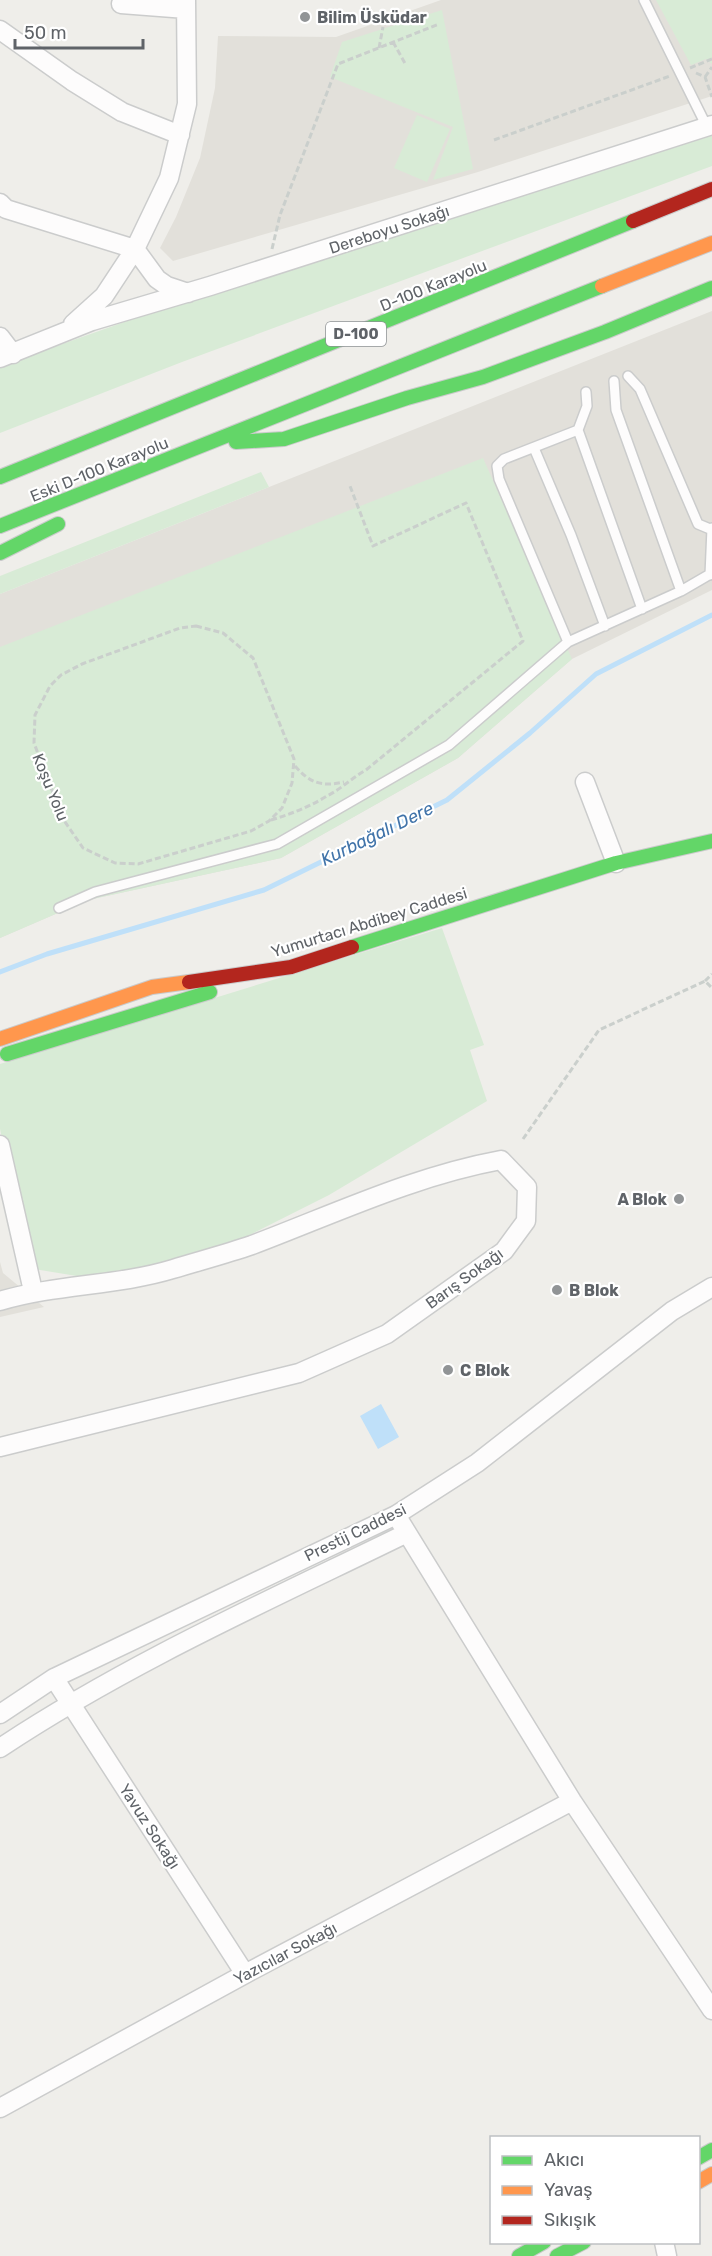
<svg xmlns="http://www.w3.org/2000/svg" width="712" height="2256" viewBox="0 0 712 2256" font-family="Rubik,sans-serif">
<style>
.education{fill:#e2e0da}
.green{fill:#d8ebd6}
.water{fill:#bfe0f9}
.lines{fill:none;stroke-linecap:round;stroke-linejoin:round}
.stream{stroke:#bfe0f9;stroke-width:5}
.lane-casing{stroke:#cbcccc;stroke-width:12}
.street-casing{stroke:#cbcccc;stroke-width:21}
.fast-casing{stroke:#cacacb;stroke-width:16}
.slow-casing{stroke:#cacacb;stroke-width:16}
.jam-casing{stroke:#cacacb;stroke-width:16}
.path{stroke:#cacfcc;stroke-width:3;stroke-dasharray:6 3;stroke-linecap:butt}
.lane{stroke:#fdfcfc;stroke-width:9}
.street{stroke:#fdfcfc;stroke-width:18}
.fast{stroke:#63d668;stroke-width:14}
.slow{stroke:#ff974d;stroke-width:14}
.jam{stroke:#b3261e;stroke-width:14}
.poi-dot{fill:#919496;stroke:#fff;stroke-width:2}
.labels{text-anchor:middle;stroke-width:4.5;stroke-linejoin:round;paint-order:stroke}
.shield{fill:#fff;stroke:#8f9295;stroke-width:1.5}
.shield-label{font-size:15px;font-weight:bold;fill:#5f6368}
.poi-label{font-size:16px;font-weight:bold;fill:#5f6368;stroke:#fff;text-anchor:start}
.street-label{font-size:16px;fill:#5f6368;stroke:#fff}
.water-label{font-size:18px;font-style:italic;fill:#4174aa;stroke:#fff}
</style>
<rect width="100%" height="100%" fill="#efeeea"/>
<!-- education -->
<path class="education" d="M441 0H712V96L478 172 173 261 160 248 176 217 200 158 215 88 218 36 336 37Z
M712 311V590L572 659 458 758 281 858 88 900 0 938V594Z
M0 1262 3 1273 44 1307 0 1317Z"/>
<!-- green -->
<path class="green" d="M656 0H712V64L706 59 691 65Z
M442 10 473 169 433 180 453 127 330 77 342 42Z
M417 115 450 129 427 182 394 168Z
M712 133V166L182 362 0 433V366L198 296Z
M483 458 572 659 458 758 281 858 88 900 0 938V647Z
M261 472 269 487 0 594V576Z
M442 928 484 1045 470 1050 487 1101 329 1195 194 1263 95 1279 28 1268 0 1129V1064Z"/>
<!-- water -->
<path class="water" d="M381 1404 399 1437 378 1449 360 1416Z"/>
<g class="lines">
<!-- stream -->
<path class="stream" d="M0 972 47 954 264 890 447 800 530 733 596 674 712 615"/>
<defs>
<path id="lane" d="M644 0 707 127
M628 376 640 389 698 524 710 529
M614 381 616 410 681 591
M586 392 587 406 578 430 642 609
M534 448 571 535 605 626
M710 575 712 528
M568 642 499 479 497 466 504 459 578 430
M59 908 95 892 277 844 449 745 568 642 681 591 712 573"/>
<path id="street" d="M121 4 186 9
M0 30 72 81 122 112 180 135
M0 203 6 209 135 249 157 279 167 286 188 293
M73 324 104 296 135 249 169 178 187 104 186 0
M0 337 13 354
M0 358 92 321 210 286 712 125
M585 782 616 863
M0 1145 33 1291
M0 1301C57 1284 117 1286 173 1269 199 1261 226 1254 252 1245 334 1214 414 1176 501 1160L527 1187 526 1221 504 1251 387 1334 299 1373 0 1447
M396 1515 572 1801 712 2010
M54 1678 245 1974
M0 1714 54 1678 396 1515 477 1463 672 1311 712 1287
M0 1748C128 1663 270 1600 407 1533
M0 2108 245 1974 572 1801
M664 2242 667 2256"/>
<path id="fast" d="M236 442 284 439 407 398 483 377 605 332 712 288
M0 477 633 221
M0 526 602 286
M0 553 58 524
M352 947 616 863 712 841
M7 1054 210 992
M698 2158 712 2150
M519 2256 544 2242
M557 2256 584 2242"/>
<path id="slow" d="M602 286 712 243
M0 1039 152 987 189 982
M698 2182 712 2174"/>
<path id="jam" d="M633 221 712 189
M189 982 291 967 352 947"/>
</defs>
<!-- lane casing -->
<use href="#lane" class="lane-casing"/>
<!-- street casing -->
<use href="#street" class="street-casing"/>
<!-- fast casing -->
<use href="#fast" class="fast-casing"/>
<!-- slow casing -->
<use href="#slow" class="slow-casing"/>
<!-- jam casing -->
<use href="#jam" class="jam-casing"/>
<!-- path -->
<path class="path" d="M393 42 406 65
M379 48 383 27
M690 68 712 59
M696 73 705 77 712 97
M705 77 712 67
M494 140 670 76
M272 249 280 215 338 64 439 24
M196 626 223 633 253 658 294 759 292 783 282 808 269 821 251 831 138 864 115 863 83 848 63 819 34 743 35 715 50 686 61 675 82 664 180 628Z
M295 766C310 783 321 787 344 782
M271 820C291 814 309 807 327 796 341 789 352 778 366 770L523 641 466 503 373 546 350 486
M705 981 712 974
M523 1139 599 1030 705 981 712 988"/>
<!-- lane -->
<use href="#lane" class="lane"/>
<!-- street -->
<use href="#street" class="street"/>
<!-- fast -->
<use href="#fast" class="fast"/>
<!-- slow -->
<use href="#slow" class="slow"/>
<!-- jam -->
<use href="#jam" class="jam"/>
</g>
<!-- markers -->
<g class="poi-dot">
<circle cx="305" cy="17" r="6"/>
<circle cx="679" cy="1199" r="6"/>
<circle cx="557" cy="1290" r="6"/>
<circle cx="448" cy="1370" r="6"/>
</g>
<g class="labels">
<!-- shield labels -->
<rect class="shield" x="326" y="322" width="60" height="24" rx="4.5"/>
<g class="shield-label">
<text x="356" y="339">D-100</text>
</g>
<!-- poi labels -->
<g class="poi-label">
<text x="317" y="23">Bilim Üsküdar</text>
<text x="667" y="1205" text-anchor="end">A Blok</text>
<text x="569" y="1296">B Blok</text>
<text x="460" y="1376">C Blok</text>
</g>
<!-- street labels -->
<g class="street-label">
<text transform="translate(389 229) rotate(-18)" y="6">Dereboyu Sokağı</text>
<text transform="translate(433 285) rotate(-22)" y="6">D-100 Karayolu</text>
<text transform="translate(99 469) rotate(-22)" y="6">Eski D-100 Karayolu</text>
<text transform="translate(51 787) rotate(68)" y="6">Koşu Yolu</text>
<text transform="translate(369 922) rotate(-17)" y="6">Yumurtacı Abdibey Caddesi</text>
<text transform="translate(464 1278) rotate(-36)" y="6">Barış Sokağı</text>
<text transform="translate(355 1532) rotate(-26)" y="6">Prestij Caddesi</text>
<text transform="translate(150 1826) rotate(57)" y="6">Yavuz Sokağı</text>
<text transform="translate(285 1953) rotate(-28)" y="6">Yazıcılar Sokağı</text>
</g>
<!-- water labels -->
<g class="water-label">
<text transform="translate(377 834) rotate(-26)" y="6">Kurbağalı Dere</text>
</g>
</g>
<!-- legend -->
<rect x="490" y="2136" width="210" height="108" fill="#ffffff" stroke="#bfc1c3" stroke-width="1.5"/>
<rect x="502" y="2156" width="30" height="9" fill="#63d668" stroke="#bfc1c3" stroke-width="1.5"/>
<text x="544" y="2166" font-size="18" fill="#5f6368">Akıcı</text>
<rect x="502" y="2186" width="30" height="9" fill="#ff974d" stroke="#bfc1c3" stroke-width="1.5"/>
<text x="544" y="2196" font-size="18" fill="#5f6368">Yavaş</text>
<rect x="502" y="2216" width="30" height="9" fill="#b3261e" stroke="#bfc1c3" stroke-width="1.5"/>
<text x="544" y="2226" font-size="18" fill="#5f6368">Sıkışık</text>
<!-- scale -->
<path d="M15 39v9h128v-9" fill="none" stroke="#5f6368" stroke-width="3"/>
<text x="24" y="39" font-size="18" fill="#5f6368" stroke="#ffffff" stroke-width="4.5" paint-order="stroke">50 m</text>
</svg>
